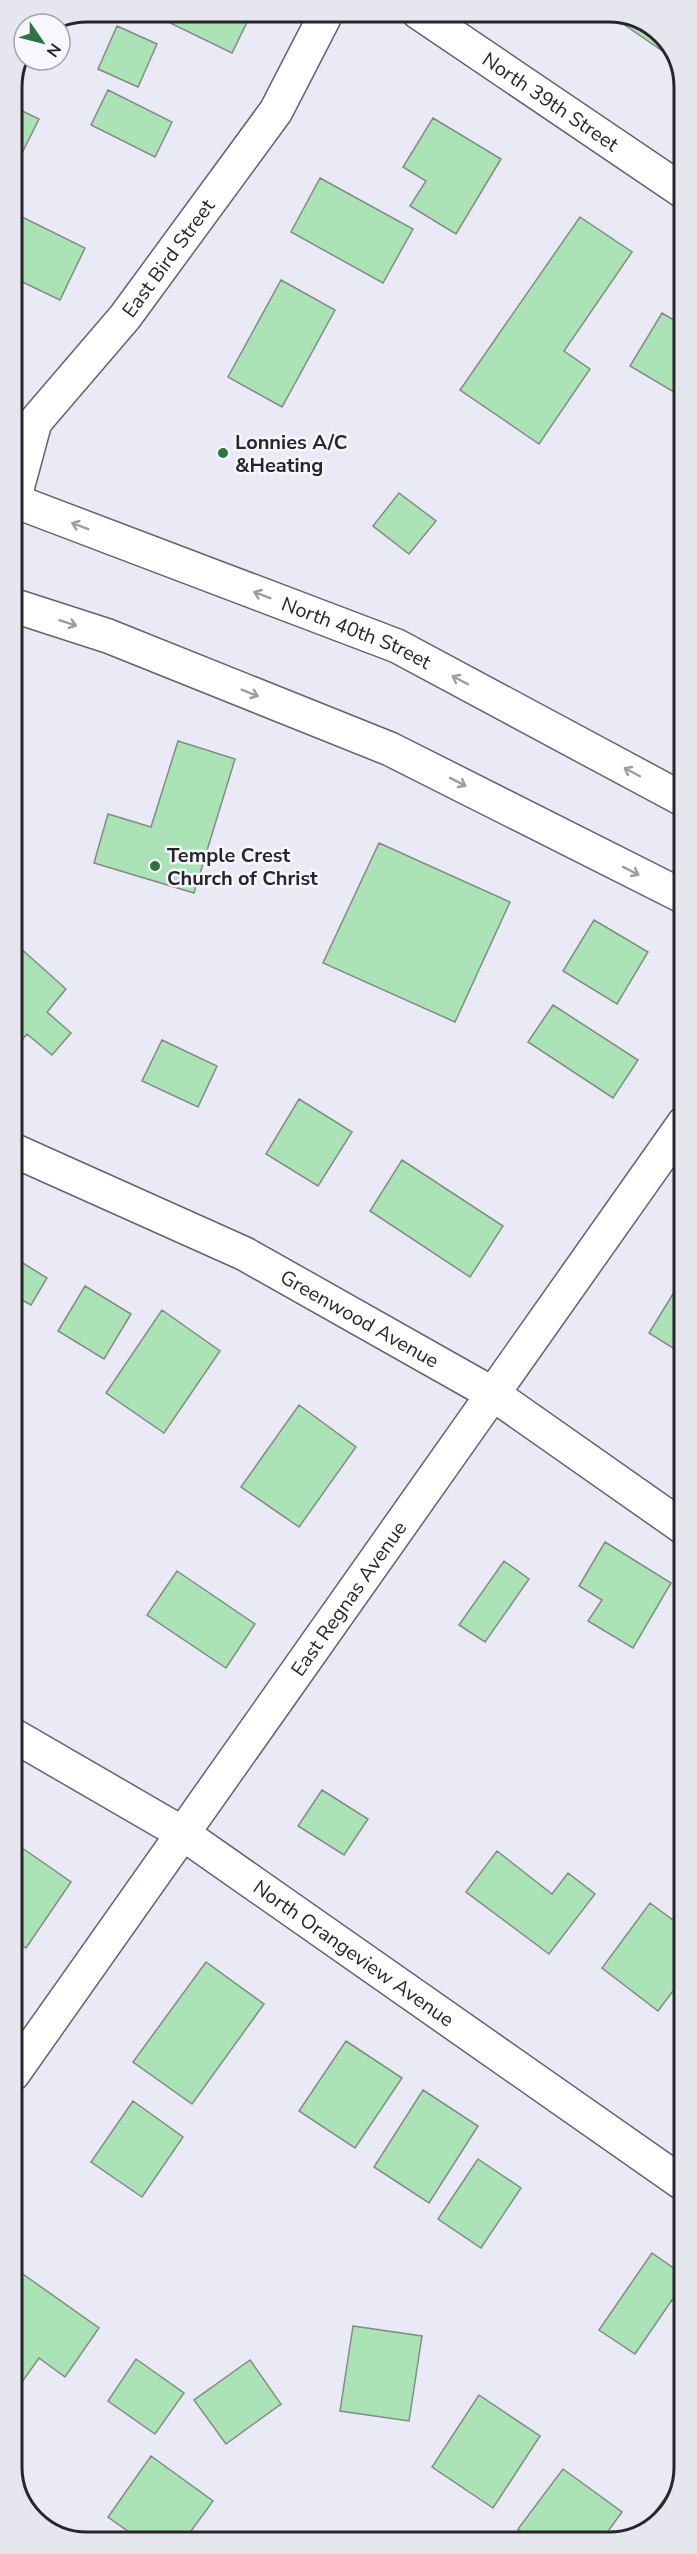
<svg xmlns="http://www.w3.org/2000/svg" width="697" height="2554" viewBox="0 0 697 2554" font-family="'Nunito Sans',sans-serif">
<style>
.building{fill:#abe3b6;stroke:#818c83;stroke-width:1.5}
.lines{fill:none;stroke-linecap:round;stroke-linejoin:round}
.street-casing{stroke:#63626d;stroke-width:36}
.secondary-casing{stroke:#63626d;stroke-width:36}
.street{stroke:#fff;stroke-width:33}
.secondary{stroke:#fff;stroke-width:33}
.oneway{stroke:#9d9da0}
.poi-dot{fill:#2c7442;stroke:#f7f7ff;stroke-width:2}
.labels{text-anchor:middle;stroke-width:5;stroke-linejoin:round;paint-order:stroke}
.street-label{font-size:20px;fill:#26262b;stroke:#f7f7ff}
.poi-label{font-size:20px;font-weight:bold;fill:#26262b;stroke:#f7f7ff;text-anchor:start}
.rim{fill:none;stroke:#26262b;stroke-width:3}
</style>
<rect width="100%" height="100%" fill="#eae9f6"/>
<!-- building -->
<path class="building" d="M173 12H252L232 53 168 22Z
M624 15 659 31 677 61 619 21Z
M117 26 157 44 138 87 98 69Z
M108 90 172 122 155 157 91 125Z
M12 106 39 119 12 173Z
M433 118 501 159 456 234 410 206 426 181 403 167Z
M320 178 413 229 383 283 291 232Z
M12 212 85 248 60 300 12 277Z
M580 217 632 252 564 351 590 369 539 444 460 390Z
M281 280 335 310 282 407 228 377Z
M662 313 684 326V398L630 366Z
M399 493 436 521 409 554 373 526Z
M178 741 235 759 194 893 94 863 108 814 151 827Z
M379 843 510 902 455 1022 323 963Z
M594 920 648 952 617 1004 563 971Z
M18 946 66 989 47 1012 71 1033 52 1055 27 1034 13 1050V952Z
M553 1005 638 1060 613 1098 528 1042Z
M162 1040 217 1066 198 1107 142 1081Z
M299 1099 352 1132 318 1186 266 1154Z
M402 1160 503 1226 470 1277 370 1211Z
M13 1257 47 1278 31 1305 13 1295Z
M684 1276V1355L649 1333Z
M85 1286 131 1314 104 1359 58 1331Z
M162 1310 220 1351 164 1433 106 1393Z
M299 1405 356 1447 299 1527 241 1487Z
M605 1542 671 1583 633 1648 588 1621 602 1600 579 1586Z
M504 1561 529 1579 485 1642 459 1625Z
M177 1571 255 1624 226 1668 147 1615Z
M322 1790 368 1819 344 1855 298 1826Z
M15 1843 71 1882 26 1948 13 1939Z
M497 1851 552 1894 568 1873 595 1894 549 1954 466 1892Z
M650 1903 685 1929V1975L658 2011 602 1968Z
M206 1962 264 2004 192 2104 133 2062Z
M346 2041 402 2078 355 2148 299 2111Z
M423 2090 478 2126 429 2203 374 2167Z
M133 2101 183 2137 142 2197 91 2162Z
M478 2159 521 2188 481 2248 438 2219Z
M652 2253 685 2276V2281L635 2354 599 2330Z
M20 2272 99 2328 65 2377 39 2358 22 2382 13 2376V2282Z
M353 2326 422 2336 409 2421 340 2411Z
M136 2359 184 2393 155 2434 108 2401Z
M250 2360 281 2404 226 2444 194 2400Z
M479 2395 540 2436 493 2508 432 2467Z
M151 2456 213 2501 183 2542H143L108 2517Z
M563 2469 622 2512 601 2541H534L518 2529Z
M670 2491 675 2495 666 2516 642 2530Z"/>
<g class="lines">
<defs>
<g id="street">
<path id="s1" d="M418 12 684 192"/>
<path id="s2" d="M14 500 35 422 125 317 276 111 327 12"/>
<path id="s3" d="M13 1150 245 1254 493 1394 684 1528"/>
<path id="s4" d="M13 1735 182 1833 685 2185"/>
<path id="s5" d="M13 2074 684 1123"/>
</g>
<g id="secondary">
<path id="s6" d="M12 500 397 646 684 800"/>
<path d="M12 605 108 636 390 749 684 897"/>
</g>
</defs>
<!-- street casing -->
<use href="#street" class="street-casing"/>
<!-- secondary casing -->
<use href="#secondary" class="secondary-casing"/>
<!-- street -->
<use href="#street" class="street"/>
<!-- secondary -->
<use href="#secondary" class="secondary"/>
</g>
<!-- one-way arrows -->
<defs><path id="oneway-shaft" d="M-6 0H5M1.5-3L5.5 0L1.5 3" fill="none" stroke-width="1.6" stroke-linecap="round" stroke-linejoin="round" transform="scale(1.5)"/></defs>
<g class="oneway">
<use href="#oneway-shaft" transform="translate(80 526) rotate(-159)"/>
<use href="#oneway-shaft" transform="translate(262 595) rotate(-159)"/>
<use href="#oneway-shaft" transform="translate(68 623) rotate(18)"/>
<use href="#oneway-shaft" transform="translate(460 680) rotate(-152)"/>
<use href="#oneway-shaft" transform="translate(250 693) rotate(22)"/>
<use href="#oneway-shaft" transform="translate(632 772) rotate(-152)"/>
<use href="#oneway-shaft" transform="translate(458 782) rotate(27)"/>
<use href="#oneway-shaft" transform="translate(631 871) rotate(27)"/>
</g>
<!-- markers -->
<g class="poi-dot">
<circle cx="223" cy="453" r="6"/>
<circle cx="155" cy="866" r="6"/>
</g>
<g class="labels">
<!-- street labels -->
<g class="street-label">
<text dy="7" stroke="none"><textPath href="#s1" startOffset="160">North 39th Street</textPath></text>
<text dy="7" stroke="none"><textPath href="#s2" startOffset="292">East Bird Street</textPath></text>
<text dy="7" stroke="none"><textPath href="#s6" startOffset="369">North 40th Street</textPath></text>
<text dy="7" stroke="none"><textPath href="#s3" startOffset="386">Greenwood Avenue</textPath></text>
<text dy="7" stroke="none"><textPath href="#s5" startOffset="582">East Regnas Avenue</textPath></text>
<text dy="7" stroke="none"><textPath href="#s4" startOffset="405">North Orangeview Avenue</textPath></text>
</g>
<!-- poi labels -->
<g class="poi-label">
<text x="235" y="449">Lonnies A/C<tspan x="235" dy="23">&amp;Heating</tspan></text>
<text x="167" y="862">Temple Crest<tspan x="167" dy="23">Church of Christ</tspan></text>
</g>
</g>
<!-- crop -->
<path d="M0 0H697V2554H0ZM87 22H609A65 65 0 0 1 674 87V2467A65 65 0 0 1 609 2532H87A65 65 0 0 1 22 2467V87A65 65 0 0 1 87 22Z" fill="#e6e6ee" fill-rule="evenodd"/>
<path class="rim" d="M87 22H609A65 65 0 0 1 674 87V2467A65 65 0 0 1 609 2532H87A65 65 0 0 1 22 2467V87A65 65 0 0 1 87 22Z"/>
<!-- north arrow -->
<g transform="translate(42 42) rotate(125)"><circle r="28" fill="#f7f7ff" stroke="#a3a3aa" stroke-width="1.5"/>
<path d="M0-4.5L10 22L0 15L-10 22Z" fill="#2c7442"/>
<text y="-9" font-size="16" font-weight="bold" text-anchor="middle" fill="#26262b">N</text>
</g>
</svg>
